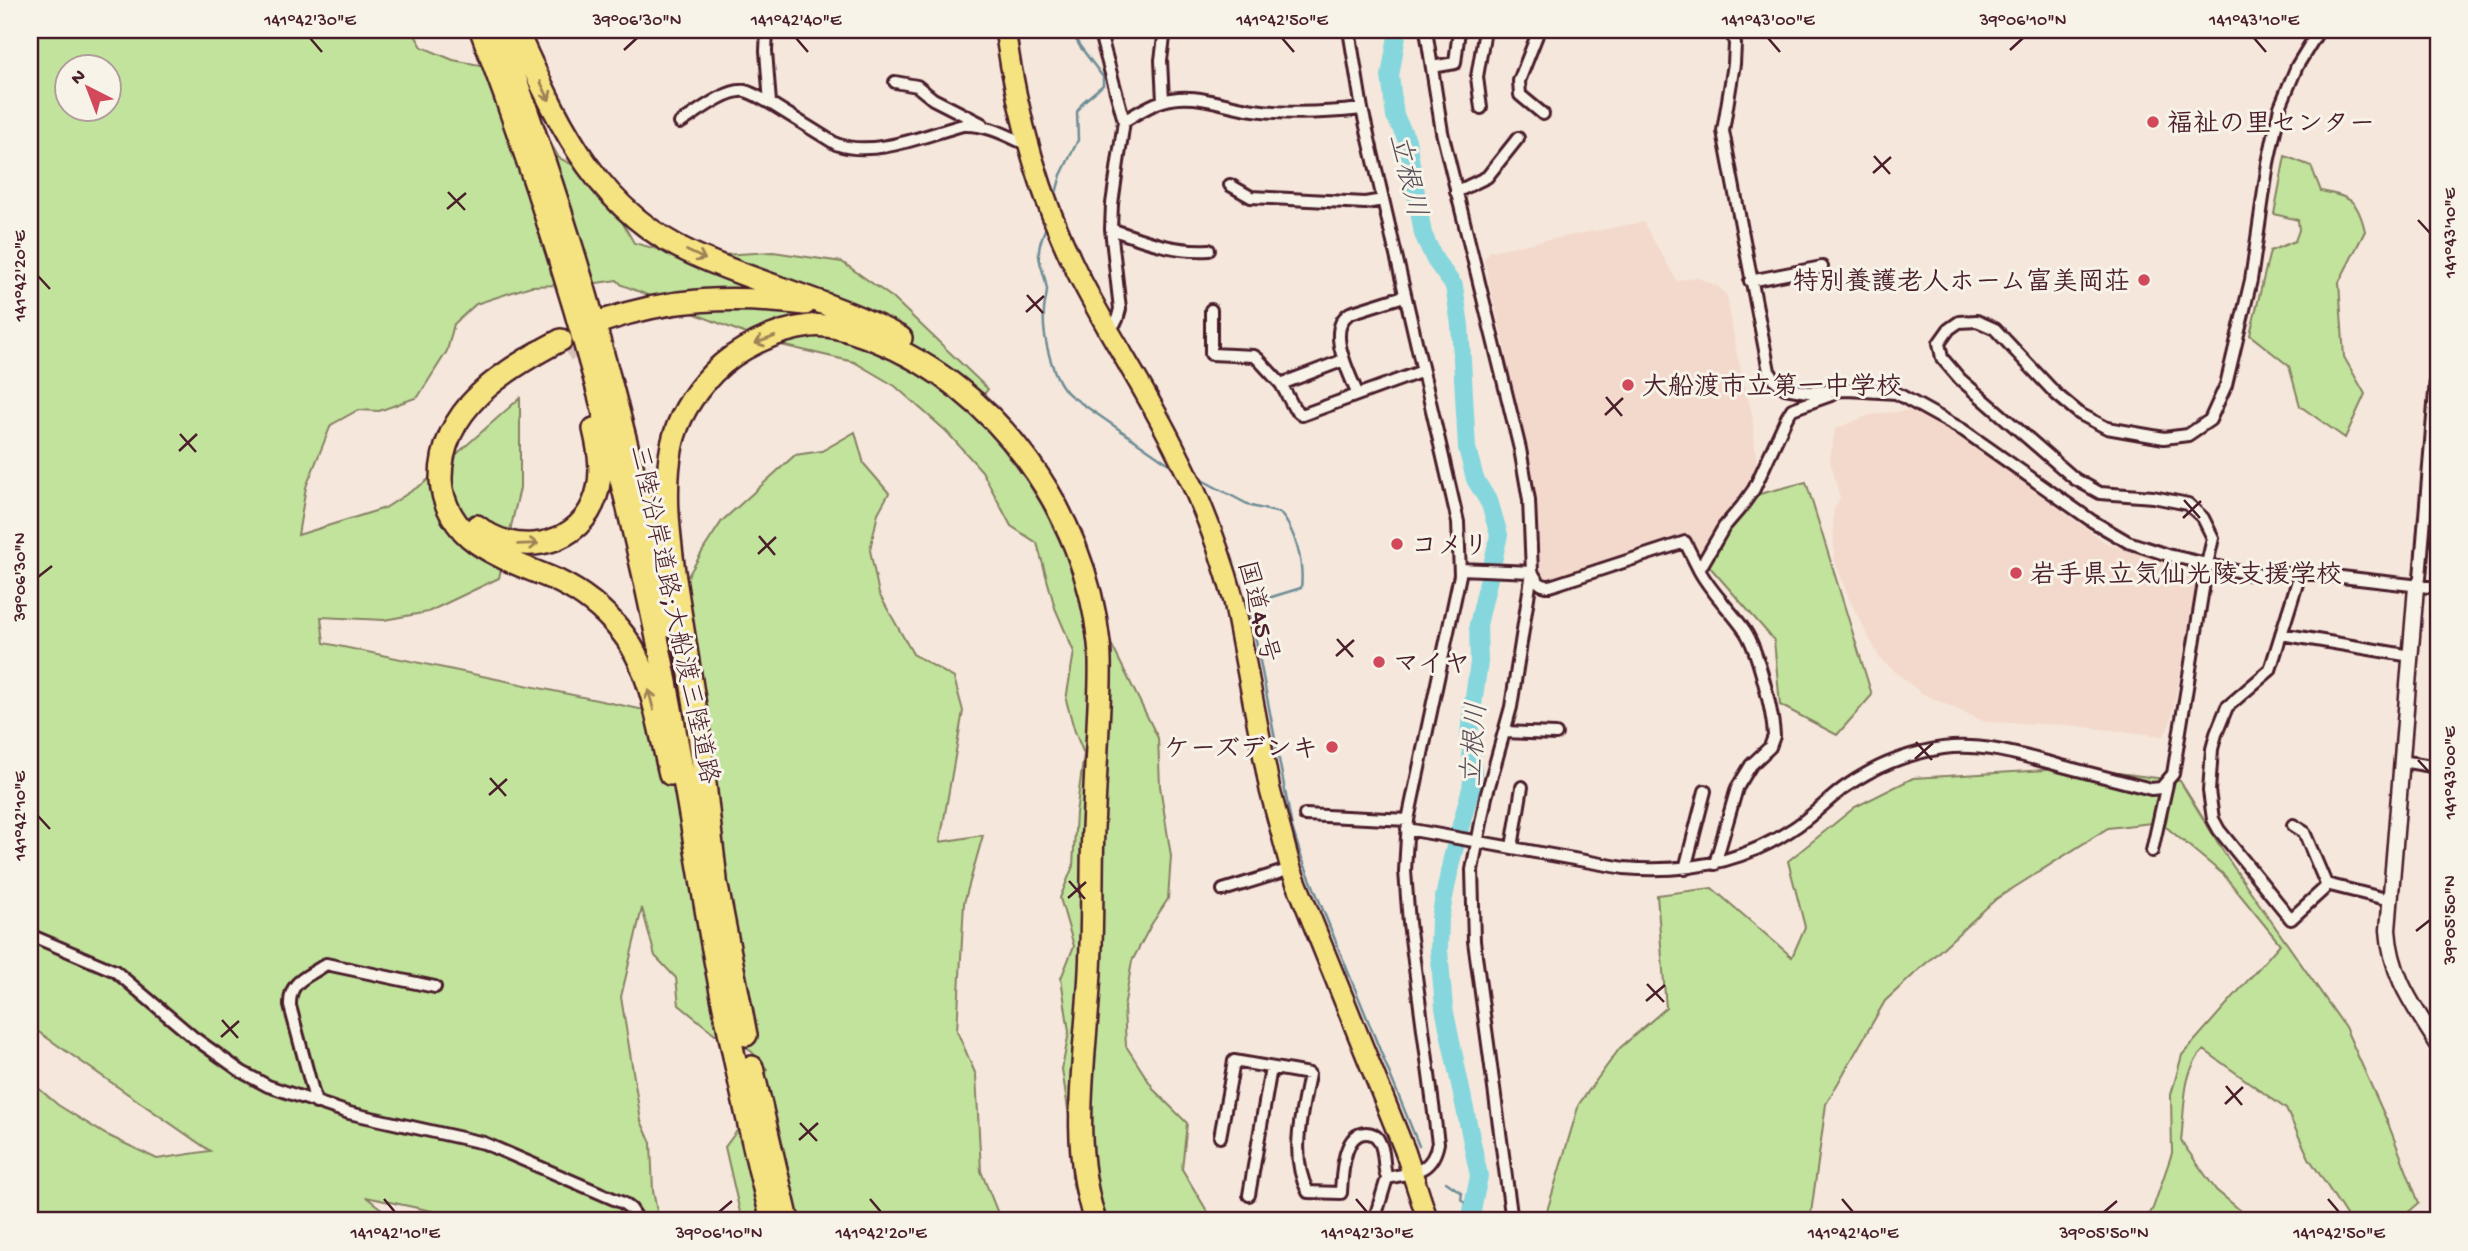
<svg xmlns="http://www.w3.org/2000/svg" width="2468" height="1251" viewBox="0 0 2468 1251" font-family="'Gochi Hand','Klee One',sans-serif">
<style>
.built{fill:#f3d9cb}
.green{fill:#c1e39c;stroke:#868164;stroke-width:2;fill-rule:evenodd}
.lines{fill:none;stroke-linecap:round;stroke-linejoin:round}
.stream{stroke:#6e8d96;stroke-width:2.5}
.river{stroke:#86d7dd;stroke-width:18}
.motorway-tunnel{stroke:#d3bfb8;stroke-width:21;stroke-dasharray:21 10;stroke-linecap:butt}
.minor-casing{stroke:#4a1f2b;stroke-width:16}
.tertiary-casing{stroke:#4a1f2b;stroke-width:19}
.trunk-casing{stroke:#4a1f2b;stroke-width:24}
.motorway-casing{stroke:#4a1f2b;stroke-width:26}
.minor{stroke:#f7f3e8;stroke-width:10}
.tertiary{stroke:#f7f3e8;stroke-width:14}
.trunk{stroke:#f5e382;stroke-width:19}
.motorway{stroke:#f5e382;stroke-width:21}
.oneway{stroke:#a08156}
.ticks{fill:none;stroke:#4a1f2b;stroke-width:2.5}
.poi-dot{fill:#d1495b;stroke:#f7f3e8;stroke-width:2.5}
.labels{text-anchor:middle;stroke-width:6;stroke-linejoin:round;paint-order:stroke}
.poi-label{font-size:26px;font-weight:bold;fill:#4a1f2b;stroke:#f7f3e8;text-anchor:start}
.street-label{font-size:26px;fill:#4a1f2b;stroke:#f7f3e8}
.water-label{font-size:28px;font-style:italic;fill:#594d58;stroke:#f7f3e8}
.neatline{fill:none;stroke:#4a1f2b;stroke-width:2.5}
.ticks-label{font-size:18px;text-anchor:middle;fill:#4a1f2b}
</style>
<rect width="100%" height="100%" fill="#f5e7db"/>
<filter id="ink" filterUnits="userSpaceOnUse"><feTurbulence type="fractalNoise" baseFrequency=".0143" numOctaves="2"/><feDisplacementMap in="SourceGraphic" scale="14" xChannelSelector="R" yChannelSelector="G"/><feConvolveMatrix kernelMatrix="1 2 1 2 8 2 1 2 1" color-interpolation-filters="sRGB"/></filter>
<g filter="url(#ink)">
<!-- built -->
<path class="built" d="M1643 222 1677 281 1696 277 1719 287 1727 296 1737 355 1752 415 1757 467 1710 564 1697 555 1689 537 1551 582 1540 580 1539 546 1506 353 1484 260 1490 251Z
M1905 411 1929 412 2106 543 2148 557 2188 567 2197 580 2171 721 2164 736 2067 725 1985 722 1921 693 1880 659 1849 599 1834 558 1833 511 1840 498 1830 460 1835 429 1873 414Z"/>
<!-- green -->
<path class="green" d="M30 30H412L422 47 453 60 490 67 540 124 559 158 596 176 634 243 687 257 773 252 842 262 893 298 988 389 971 411C998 440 1021 470 1042 505L1158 738 1160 786 1171 856 1168 899 1151 925 1132 961 1124 1008 1126 1046 1155 1091 1187 1123 1182 1169 1213 1221H1083L1072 1181 1070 1123 1062 1069 1069 1032 1061 978 1074 946 1060 898 1073 866 1076 813 1084 754 1075 732 1066 700 1074 652 1055 608 1037 543 1011 526 982 471 946 431 895 386 854 362 764 341 622 285 617 280 590 284 531 286 476 304 454 324 447 351 418 397 379 411 358 410 331 425 306 487 298 535 385 508 424 483 520 398V488L499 578 428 612 384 620 321 617 324 643 673 716 665 673 681 588 705 547 722 521 795 455 822 451 855 432 864 464 889 493 878 513 870 550 879 594 913 654 954 678 963 711 940 842 983 835 964 903 957 1031 976 1075 981 1171 1001 1221H742L725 1147 748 1116 760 1106 767 1069 752 1052 732 1038 715 1034 679 1005 676 978 655 956 642 908 621 997 641 1121 651 1143 653 1191 659 1221H479L366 1197 397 1221H30V1081L58 1105 105 1134 157 1159 210 1151 30 1026ZM66 66H108V108H66Z
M2285 156 2311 166 2321 191C2352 197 2358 201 2365 231L2339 282 2344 357 2365 394 2345 438 2300 406 2289 366 2250 335 2270 251 2295 241 2299 230 2298 220 2274 214Z
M1806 482 1872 695 1837 735 1780 705 1774 640 1709 566 1740 499Z
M2079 768 2180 781 2228 859 2345 1027 2387 1121 2419 1203 2398 1221H2350L2309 1158 2286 1109 2204 1050C2181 1070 2185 1113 2181 1141L2216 1190 2253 1221H2144L2153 1208 2172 1153 2171 1095 2182 1055 2280 944 2224 875 2160 822 2108 828 1996 899 1885 1001 1826 1104 1811 1213 1821 1221H1544L1579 1104 1620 1048 1666 1008 1657 895 1712 888 1792 957 1805 927 1788 861 1855 807 1913 778Z"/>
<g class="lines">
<!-- stream -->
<path class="stream" d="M1055 197 1061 175 1078 140 1077 112 1083 102 1103 85V77L1079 45 1071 30
M1046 227C1032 260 1042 259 1047 289 1047 297 1044 304 1044 311 1042 335 1052 381 1071 396L1172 466
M1200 479 1251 506 1280 513C1296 531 1304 564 1301 588L1255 602 1250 609 1292 827 1301 856 1419 1146
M1446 1182 1462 1193 1461 1199 1472 1211"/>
<!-- river -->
<path class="river" d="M1398 30 1390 76 1395 116 1407 140 1423 234 1435 260 1454 286 1460 325 1467 448 1475 479 1490 504 1499 535 1478 625 1479 662 1469 733 1473 772 1471 788 1452 858 1440 918 1439 950 1444 1008 1479 1176 1472 1211 1474 1221"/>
<!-- motorway-tunnel -->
<path class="motorway-tunnel" d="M566 351 600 335"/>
<defs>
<path id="minor" d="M767 30 766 51 770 103 836 144C874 158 925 135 963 125 987 124 1006 135 1028 145
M1099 30 1124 121 1112 204 1111 229 1120 309 1117 320 1109 331
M1349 30 1362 109 1458 522 1460 575 1408 820 1405 871 1409 923 1438 1143C1432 1173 1414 1172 1387 1178L1374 1221
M1426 30 1442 132 1520 449 1529 500 1532 572 1511 707 1486 797 1472 870 1474 941 1512 1221
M1539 30 1519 81 1520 95 1543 114
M2319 30 2297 66 2280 107 2268 163 2251 280 2226 385 2210 420 2188 435 2164 438 2107 428 2080 414 2056 394 1995 329 1977 321 1959 322 1949 329 1939 343 1942 358 1960 379 2075 479 2100 493 2153 497 2188 504 2203 518 2213 538 2207 564 2249 574H2315L2438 588
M1432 67 1455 63 1459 30
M895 82 917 86 933 99 982 124
M1163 101 1161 60 1165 30
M1481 108 1477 77 1485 30
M1124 121C1136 114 1149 105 1163 101 1192 91 1224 106 1254 110 1290 115 1325 113 1362 109
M680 123C695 114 727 88 745 91 753 93 762 99 770 103
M1230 185 1251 197 1365 203 1383 200
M1456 192 1487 177 1518 138
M1111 229C1145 241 1173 252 1209 250
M1750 281 1822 267
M1211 310V354L1254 356 1258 359 1281 384 1294 408 1302 415 1423 371
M1281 384 1344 360
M1357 393C1349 372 1325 329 1350 313L1404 296
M1460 569 1532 572
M1699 570C1712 594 1731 610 1745 631 1758 650 1773 713 1774 736L1770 747 1751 765 1737 788 1715 864
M1532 572C1537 580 1539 587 1550 586L1685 542 1699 570 1724 527 1742 506 1754 489 1787 417 1792 409 1831 395
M2300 574 2270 670 2227 707 2216 734 2212 749 2209 791 2213 819 2219 830 2291 919 2324 889 2326 884
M2416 587 2420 578 2438 355
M2281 634 2411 656
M1505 732 1556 734
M2401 761 2438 767
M1305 815 1408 820
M2293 825 2304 832 2326 884 2390 900
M1407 829 1624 868C1684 873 1740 864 1791 830 1811 818 1827 800 1845 787 1875 766 1908 753 1943 748 1983 743 2021 755 2058 765 2089 773 2120 781 2151 789L2161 788 2173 774 2207 564 2168 555 2128 542 2092 521 1963 430 1896 393 1848 390 1808 392 1785 388 1775 380 1769 371 1723 131 1734 64 1735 44 1732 30
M1512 847 1522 787
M2152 851 2167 784
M1685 869 1705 791
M1223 890 1291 869
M30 935 115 971 193 1037 242 1072 268 1086 349 1113 484 1143 623 1203 631 1209 639 1221
M316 1103 290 1006C289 980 307 978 326 964L435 987
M1220 1137 1234 1061 1309 1074C1302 1112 1289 1156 1308 1192L1341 1193C1342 1178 1342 1133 1366 1133 1372 1133 1377 1136 1379 1141 1386 1152 1382 1165 1387 1178
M1249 1195 1271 1068"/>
<path id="tertiary" d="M2416 587 2388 930C2391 977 2414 1006 2438 1045"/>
<path id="trunk" d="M1005 30C1017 114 1039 196 1077 272 1108 334 1147 391 1177 453 1201 500 1220 550 1234 601L1270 790 1291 869 1405 1151 1428 1221"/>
<path id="motorway" d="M481 30C557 232 617 440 660 652 680 749 695 846 712 944 729 1037 749 1130 772 1221
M498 30C532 123 564 216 591 312 621 415 646 520 669 626
M516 30C558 121 595 210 693 254 761 285 835 302 901 338
M603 321C672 297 733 296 805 304
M561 340C505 369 440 409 441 480 442 505 457 529 477 543 502 560 531 569 558 581 583 593 603 609 620 630 651 666 659 729 670 774
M477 526C512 556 573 549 593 504 604 480 600 454 594 429
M714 871 746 1035
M716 879C709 824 704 767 696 712 689 668 682 623 675 579 669 535 663 489 672 445 678 417 693 394 713 373 736 349 776 330 810 326 830 323 856 333 875 340 998 389 1085 512 1099 643 1102 671 1099 699 1098 727 1096 761 1095 794 1093 828 1091 882 1093 935 1089 988 1084 1068 1070 1143 1095 1221
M752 1067 788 1221"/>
</defs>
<!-- minor casing -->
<use href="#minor" class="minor-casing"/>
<!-- tertiary casing -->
<use href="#tertiary" class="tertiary-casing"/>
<!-- trunk casing -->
<use href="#trunk" class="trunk-casing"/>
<!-- motorway casing -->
<use href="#motorway" class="motorway-casing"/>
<!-- minor -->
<use href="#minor" class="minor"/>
<!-- tertiary -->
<use href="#tertiary" class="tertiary"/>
<!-- trunk -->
<use href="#trunk" class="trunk"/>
<!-- motorway -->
<use href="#motorway" class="motorway"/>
</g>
<!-- one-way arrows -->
<defs><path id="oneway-shaft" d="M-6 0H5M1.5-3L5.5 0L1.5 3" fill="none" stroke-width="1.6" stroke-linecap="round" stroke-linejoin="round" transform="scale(1.75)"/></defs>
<g class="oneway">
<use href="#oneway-shaft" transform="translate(545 91) rotate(64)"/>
<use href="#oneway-shaft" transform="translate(696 255) rotate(25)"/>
<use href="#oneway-shaft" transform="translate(765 340) rotate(160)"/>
<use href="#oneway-shaft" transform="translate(528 544) rotate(-2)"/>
<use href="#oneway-shaft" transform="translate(651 700) rotate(-104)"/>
</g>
</g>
<!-- ticks -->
<path class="ticks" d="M310 38 322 52M796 38 808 52M1282 38 1294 52M1768 38 1780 52M2254 38 2266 52M624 50 637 38M2010 50 2023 38M1874 156 1890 174M1873 173 1891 157M448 192 465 210M447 209 466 193M2418 220 2430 233M38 276 50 289M1027 295 1043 313M1026 312 1044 296M1606 397 1622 416M1605 415 1623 398M180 434 196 452M179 451 197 434M2184 500 2200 518M2183 518 2201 501M759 536 775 555M758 554 776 537M38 577 52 566M1337 639 1353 657M1336 656 1354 640M1916 742 1932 760M1915 759 1933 743M2418 760 2430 773M490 778 506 796M489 795 507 779M38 816 50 829M1069 881 1085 899M1068 898 1086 882M2416 931 2430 920M1647 984 1664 1002M1646 1001 1665 985M222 1020 238 1038M221 1037 239 1021M2226 1086 2242 1105M2225 1104 2243 1087M800 1123 817 1141M799 1140 818 1123M384 1199 395 1212M870 1199 881 1212M1356 1199 1367 1212M1842 1199 1853 1212M2328 1199 2339 1212M719 1212 732 1201M2104 1212 2117 1201"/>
<!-- markers -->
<g class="poi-dot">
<circle cx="2153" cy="122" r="7"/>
<circle cx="2144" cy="280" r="7"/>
<circle cx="1628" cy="385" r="7"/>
<circle cx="1397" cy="544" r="7"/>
<circle cx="2016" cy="573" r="7"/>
<circle cx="1379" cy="662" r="7"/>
<circle cx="1332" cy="747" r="7"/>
</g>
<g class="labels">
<!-- poi labels -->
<g class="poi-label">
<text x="2167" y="131">福祉の里センター</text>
<text x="2130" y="289" text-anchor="end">特別養護老人ホーム富美岡荘</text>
<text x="1642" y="394">大船渡市立第一中学校</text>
<text x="1411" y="553">コメリ</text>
<text x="2030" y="582">岩手県立気仙光陵支援学校</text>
<text x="1393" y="671">マイヤ</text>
<text x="1318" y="756" text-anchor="end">ケーズデンキ</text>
</g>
<!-- street labels -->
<g class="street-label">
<text transform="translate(1260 611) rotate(76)" y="9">国道45号</text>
<text transform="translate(676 614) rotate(78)" y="9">三陸沿岸道路;大船渡三陸道路</text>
</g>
<!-- water labels -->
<g class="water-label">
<text transform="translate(1410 175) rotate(77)" y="10">立根川</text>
<text transform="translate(1472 744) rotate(-86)" y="10">立根川</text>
</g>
</g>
<!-- margin -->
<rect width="2468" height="1251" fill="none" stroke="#f7f3e8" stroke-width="77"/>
<!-- north arrow -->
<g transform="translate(88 88) rotate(318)"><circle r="33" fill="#f7f3e8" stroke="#b29e9c" stroke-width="2"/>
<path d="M0-5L12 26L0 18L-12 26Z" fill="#d1495b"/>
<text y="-10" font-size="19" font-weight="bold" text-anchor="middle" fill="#4a1f2b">N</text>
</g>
<rect x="38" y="38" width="2392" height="1174" class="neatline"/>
<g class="ticks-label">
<text x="310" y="25">141°42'30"E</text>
<text x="637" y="25">39°06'30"N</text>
<text x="796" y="25">141°42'40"E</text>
<text x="1282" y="25">141°42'50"E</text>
<text x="1768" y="25">141°43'00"E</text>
<text x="2023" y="25">39°06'10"N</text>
<text x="2254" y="25">141°43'10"E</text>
<text transform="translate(2449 233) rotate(-90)" y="6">141°43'10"E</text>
<text transform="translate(19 276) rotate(-90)" y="6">141°42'20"E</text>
<text transform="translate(19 577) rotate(-90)" y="6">39°06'30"N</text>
<text transform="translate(2449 773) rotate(-90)" y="6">141°43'00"E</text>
<text transform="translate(19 816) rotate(-90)" y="6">141°42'10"E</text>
<text transform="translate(2449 920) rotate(-90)" y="6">39°05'50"N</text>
<text x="395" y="1238">141°42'10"E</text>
<text x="719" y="1238">39°06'10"N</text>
<text x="881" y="1238">141°42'20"E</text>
<text x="1367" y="1238">141°42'30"E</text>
<text x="1853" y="1238">141°42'40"E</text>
<text x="2104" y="1238">39°05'50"N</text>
<text x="2339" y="1238">141°42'50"E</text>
</g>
</svg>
